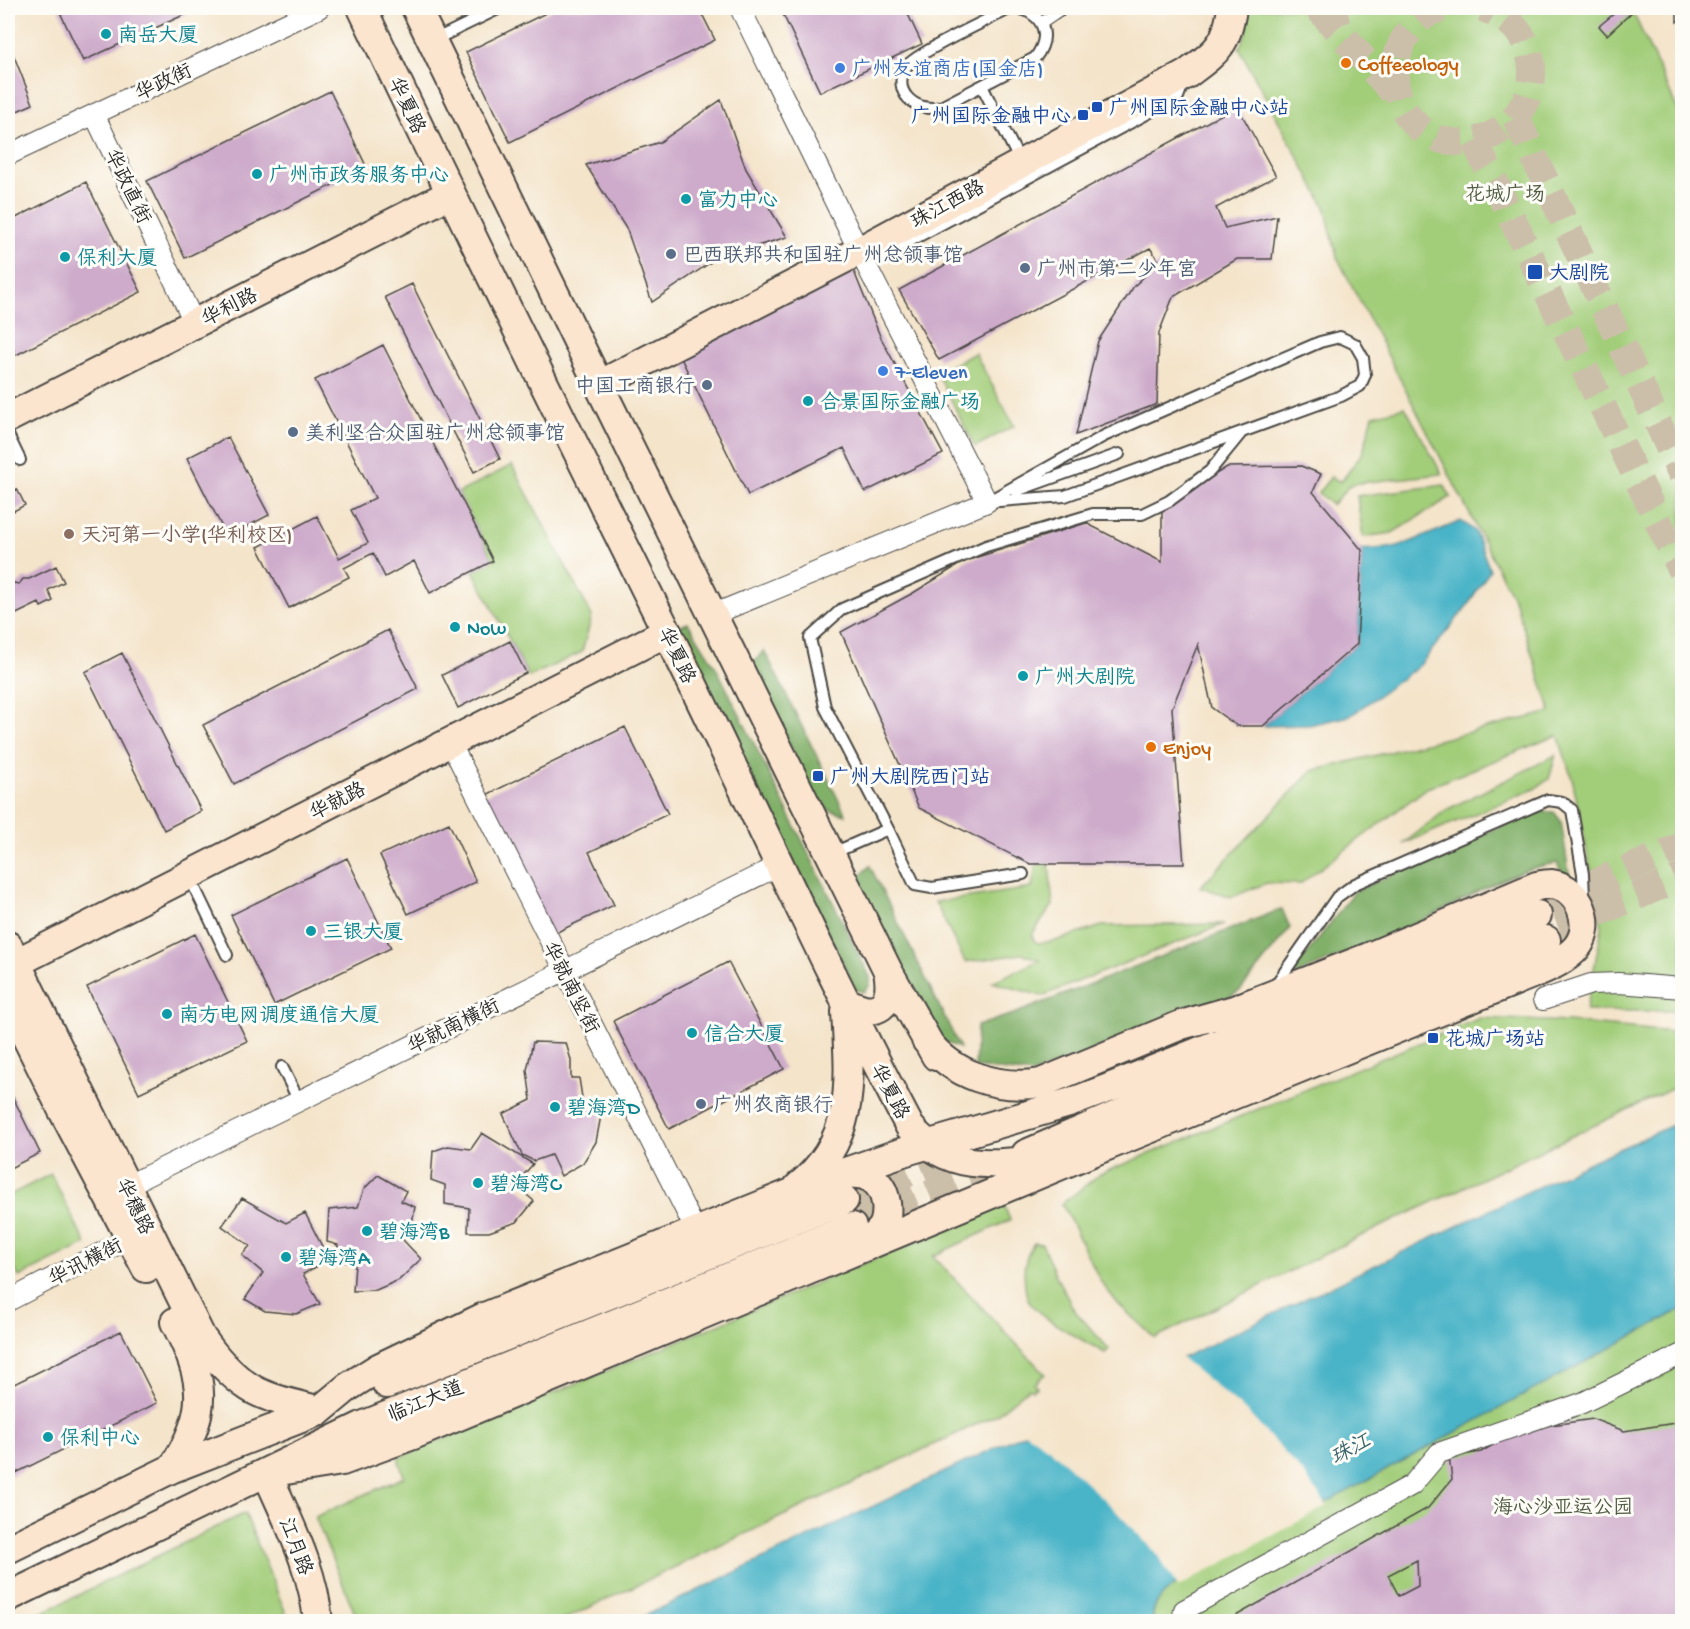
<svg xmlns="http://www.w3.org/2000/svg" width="1690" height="1629" viewBox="0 0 1690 1629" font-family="'Gochi Hand','LXGW WenKai TC',sans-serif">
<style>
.green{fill:#a2cd79;stroke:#667c52;stroke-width:1.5}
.forest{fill:#81b069;stroke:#566e4a;stroke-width:1.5}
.water{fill:#4ab4c7;stroke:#3a7079;stroke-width:1.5}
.pier{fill:#f4e4ca}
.building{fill:#ceabcb;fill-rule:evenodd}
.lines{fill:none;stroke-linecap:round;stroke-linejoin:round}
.secondary-tunnel{stroke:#ccbfaa;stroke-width:28;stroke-dasharray:28 14;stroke-linecap:butt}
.lane-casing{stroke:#494743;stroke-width:14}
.street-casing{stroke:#494743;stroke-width:22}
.secondary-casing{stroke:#494743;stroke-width:32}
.lane{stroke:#fff;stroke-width:10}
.street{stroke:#fff;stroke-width:20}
.secondary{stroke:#fce5cf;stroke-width:28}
.culture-dot{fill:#0f9aa8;stroke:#fdfcf7;stroke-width:2}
.food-dot{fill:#e8710a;stroke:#fdfcf7;stroke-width:2}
.shop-dot{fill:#3f7fe0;stroke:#fdfcf7;stroke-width:2}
.transit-dot{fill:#1a4fb4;stroke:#fdfcf7;stroke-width:2}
.service-dot{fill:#5c6f8a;stroke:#fdfcf7;stroke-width:2}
.education-dot{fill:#8d6e63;stroke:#fdfcf7;stroke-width:2}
.labels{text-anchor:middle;stroke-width:6;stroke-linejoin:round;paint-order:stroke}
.culture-label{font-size:20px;fill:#0d838f;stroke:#fdfcf7;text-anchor:start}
.food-label{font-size:20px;fill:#c56008;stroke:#fdfcf7;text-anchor:start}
.shop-label{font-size:20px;fill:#366cbe;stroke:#fdfcf7;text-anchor:start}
.street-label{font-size:20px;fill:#2b2b2b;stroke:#fdfcf7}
.transit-label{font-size:20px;fill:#164399;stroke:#fdfcf7;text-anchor:start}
.park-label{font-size:20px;fill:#4f5c42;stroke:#fdfcf7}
.service-label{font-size:20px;fill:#4e5e75;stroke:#fdfcf7;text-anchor:start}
.education-label{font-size:20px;fill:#785e54;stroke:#fdfcf7;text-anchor:start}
.water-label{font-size:21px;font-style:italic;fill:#376269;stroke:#fdfcf7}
</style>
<rect width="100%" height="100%" fill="#fdfcf7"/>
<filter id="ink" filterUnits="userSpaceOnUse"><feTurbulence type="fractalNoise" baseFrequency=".0167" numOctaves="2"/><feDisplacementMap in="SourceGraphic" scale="12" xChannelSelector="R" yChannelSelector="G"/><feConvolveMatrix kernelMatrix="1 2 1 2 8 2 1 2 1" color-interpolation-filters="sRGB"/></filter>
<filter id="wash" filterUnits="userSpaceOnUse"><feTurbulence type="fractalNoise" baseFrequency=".008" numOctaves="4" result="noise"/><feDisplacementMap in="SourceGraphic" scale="24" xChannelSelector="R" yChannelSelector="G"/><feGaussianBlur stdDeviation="1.35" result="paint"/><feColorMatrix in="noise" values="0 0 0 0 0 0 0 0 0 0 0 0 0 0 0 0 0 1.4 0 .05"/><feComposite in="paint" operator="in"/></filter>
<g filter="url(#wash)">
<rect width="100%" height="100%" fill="#f4e4ca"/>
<!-- green -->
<path class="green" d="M1250 8H1631L1682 119V1011H1586L1602 927 1573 782 1558 735 1427 788 1300 884 1267 883 1232 897 1200 887 1312 771 1551 712 1515 602 1337 257 1325 207 1239 48 1246 33Z
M975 353 1014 426 975 447 937 373Z
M1405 407 1442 474 1351 484 1332 505 1318 493 1331 477 1341 482 1363 452 1373 415Z
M512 465 592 616 582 652 529 677 473 571 493 560 458 493Z
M1444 485 1451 497 1392 533 1363 537 1357 496Z
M1556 755 1549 779 1534 789 1403 844 1446 810Z
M1036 864H1049L1053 905 1033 933V939L1037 943 1055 941 1102 926 1224 924 1042 996 992 982 1040 960 1023 954 965 962 935 902 1032 888Z
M1480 1018 1568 1022 1682 1033V1084L1359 1237 1155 1338 1119 1305 1101 1282 1062 1204 1100 1174Z
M51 1174 86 1244 19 1277 8 1255V1196Z
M1004 1205 1010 1220 933 1256 1045 1374 1034 1384 1037 1387 1032 1390 1029 1388 996 1415 561 1621H358L315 1517 404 1477 398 1458Z
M1034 1243 1042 1244 1056 1276 1074 1310 1109 1349 1105 1353C1086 1341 1039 1319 1029 1301 1024 1293 1025 1282 1024 1273 1024 1264 1028 1251 1034 1243Z
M1682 1309V1621L1153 1622C1151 1604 1162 1595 1175 1585Z
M245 1513 289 1621H25Z"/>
<!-- forest -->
<path class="forest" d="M688 623 717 669 870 977V985L864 992 856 990 678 627Z
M764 650 846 815 818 807 753 664Z
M1535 811 1554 812 1561 821 1570 880 1560 870 1557 863C1512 869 1476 895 1435 914 1387 937 1337 957 1288 978L1355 891Z
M870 866 960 1048 942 1041 860 890 858 877Z
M1282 909 1290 928 1240 991 1225 999 1032 1074 975 1067 977 1026 1019 1012Z"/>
<!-- water -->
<path class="water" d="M1461 521 1475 531 1490 570 1467 606 1420 665 1350 716 1309 725 1263 726 1357 644 1362 550 1398 547Z
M1682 1121V1309L1175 1585C1162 1595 1151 1604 1153 1621L632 1622 1594 1160Z"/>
<!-- pier -->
<path class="pier" d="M1179 1356 1247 1412 1304 1474 1327 1506 1178 1587 1156 1553 1112 1507 1050 1449 1023 1431Z"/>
<g id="blocks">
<!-- building -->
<path class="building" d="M58 8H199L83 61Z
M556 8H699L715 40 510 142 466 52Z
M780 8H905L922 44 820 92Z
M1621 8H1626L1631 13 1607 35 1599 26Z
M1677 8H1682V18L1677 22Z
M8 41 33 104 8 115Z
M330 91 367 168 185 258 147 181Z
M721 100 746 169 787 237 717 258 652 302 627 230 586 165 660 142Z
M1237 106 1276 176 1216 208 1225 228 1277 216 1272 259H1237L1173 297 1159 333 1157 404 1076 435 1098 341 1134 286 1160 262 1150 248 939 360 899 290Z
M86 182 141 292 16 355 8 337V222Z
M853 269 880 336 943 454 865 492 844 448 748 495 679 354Z
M412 284 500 459 474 472 385 297Z
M383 345 493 561 430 593 414 561 385 577 373 553 344 568 349 577 289 608 258 547 317 516 339 558 368 543 351 510 375 498 315 380Z
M228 437 269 515 227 537 187 458Z
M1301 466 1321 474 1313 492 1362 550 1357 644 1263 726H1237L1212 708 1198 644 1172 708 1184 864H1030L919 808 841 632 913 593 965 561 1086 523 1162 562V508L1227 467Z
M17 489 25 505 8 514V494Z
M56 566 64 582 48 590 53 601 41 607 39 603 8 618V589L10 588 11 585 14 583 19 584 23 579H29Z
M388 630 418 689 234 784 203 725Z
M510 641 526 673 458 708 442 675Z
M122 653 201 811 164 830 85 672Z
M625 727 668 814 589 852 614 905 549 936 482 797Z
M449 823 476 882 408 914 380 855Z
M347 858 391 948 274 1005 231 915Z
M195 934 247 1041 139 1093 87 987Z
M728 962 784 1069 669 1129 613 1021Z
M533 1042 566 1043 571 1060V1078H579L583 1104 602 1110 596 1142 583 1163 561 1176 551 1155 534 1161 522 1155 503 1114 531 1100 527 1070Z
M8 1087 40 1153 8 1169Z
M482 1133 533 1164 515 1185 534 1201 517 1222 489 1232H468L469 1208 445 1204V1185L431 1180 433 1151 448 1146 471 1149Z
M378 1175 406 1191 401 1201 415 1207 412 1223 403 1240 421 1259 399 1280 376 1290 353 1291 355 1264 336 1260 338 1245 327 1242 329 1210 358 1207 364 1189Z
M242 1198 286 1223 305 1213 329 1260 303 1274 320 1304 296 1314 265 1311 245 1299 263 1273 242 1255 250 1246 222 1226Z
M121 1331 157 1403 10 1476 8 1470V1387Z
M1593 1419 1624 1431 1682 1422V1622H1225L1428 1508 1452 1479 1449 1457 1481 1452 1503 1439 1545 1426ZM1417 1560 1418 1586 1399 1596 1388 1575Z"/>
</g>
</g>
<g filter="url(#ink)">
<use href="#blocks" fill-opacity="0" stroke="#494743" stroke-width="1.5"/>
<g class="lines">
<!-- secondary-tunnel -->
<path class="secondary-tunnel" d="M1318 8 1398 98
M1320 8 1332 12 1349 8
M1443 8C1431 10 1420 18 1413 27 1377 66 1397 136 1453 142 1514 147 1556 80 1517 30 1508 19 1496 13 1483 8
M1516 118 1682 475
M1475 142 1682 571
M1510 919 1682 846
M1520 945 1682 877
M844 1200 968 1148
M852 1227 1008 1161"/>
<defs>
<path id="lane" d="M1017 8C1044 14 1052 36 1035 58L941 107C916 113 891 92 906 67 914 54 989 19 1007 10Z
M1041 23 1063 8
M432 41 500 8
M982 86 1021 163
M865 253 880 257 1178 97 1184 81
M1340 337 1355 344 1363 358 1365 375 1360 386 1341 396 1065 496 987 502 1104 436 1320 342Z
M8 435 20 460
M1016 491 1119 454
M888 829 825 707 810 638 842 609 986 546 1093 514H1142L1169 501 1210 471 1241 433
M831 854 888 829 915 885 932 888 1023 874
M189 876 227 955
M1274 987 1337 897 1355 884 1548 800 1562 802 1572 810 1583 874 1584 898
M282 1067 299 1101"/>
<path id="street" d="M94 114 195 324
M8 155 319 8
M712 615 987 502 859 251 740 8
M450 742 696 1231
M1543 1000 1591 984 1619 983 1682 988
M126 1186 780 865
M8 1301 130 1238
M1182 1622 1184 1610 1412 1485 1439 1453 1582 1403 1682 1354"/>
<path id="secondary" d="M362 8C461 217 564 425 667 632 749 797 824 965 910 1127 950 1175 1000 1164 1054 1157
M416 8 599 385 888 971 936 1056
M599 385 859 251 1187 74C1216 52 1227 46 1232 8
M8 418 450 194
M8 946 201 1337C214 1356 229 1374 249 1387 269 1400 297 1404 319 1411
M8 967 667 632
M8 1000 61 1107 146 1268
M845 1001C876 1020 895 1006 888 971
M1026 1154 1150 1101 1546 940
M842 1175C865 1170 882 1179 886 1203 887 1211 887 1217 884 1225 879 1234 871 1239 864 1245
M798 1187C857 1139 850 1081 846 1012
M387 1384 844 1200
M173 1468C209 1410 206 1382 175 1322
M267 1473 342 1461 413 1435 1092 1152 1537 972C1551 966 1567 959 1577 947 1594 925 1580 888 1552 884 1547 884 1542 885 1537 886L1369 957 1234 1010 1181 1025 1041 1083C998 1090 952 1075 926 1040
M267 1473C287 1520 314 1569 318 1622
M8 1549 173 1468 319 1411 348 1387 378 1368 482 1318 834 1176 906 1151 1072 1102 1109 1088 1537 915
M8 1597 362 1426 852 1227"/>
</defs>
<!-- lane casing -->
<use href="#lane" class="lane-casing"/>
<!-- street casing -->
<use href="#street" class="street-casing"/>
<!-- secondary casing -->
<use href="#secondary" class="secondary-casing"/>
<!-- lane -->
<use href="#lane" class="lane"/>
<!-- street -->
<use href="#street" class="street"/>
<!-- secondary -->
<use href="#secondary" class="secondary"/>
</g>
</g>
<!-- markers -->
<g class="culture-dot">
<circle cx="106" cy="34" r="6"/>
<circle cx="257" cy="174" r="6"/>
<circle cx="686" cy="199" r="6"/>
<circle cx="65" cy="257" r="6"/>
<circle cx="808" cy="401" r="6"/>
<circle cx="455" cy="627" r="6"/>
<circle cx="1023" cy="676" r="6"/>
<circle cx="311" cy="931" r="6"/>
<circle cx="167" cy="1014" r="6"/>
<circle cx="692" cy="1033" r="6"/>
<circle cx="555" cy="1107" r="6"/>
<circle cx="478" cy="1183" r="6"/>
<circle cx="367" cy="1231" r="6"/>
<circle cx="286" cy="1257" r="6"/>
<circle cx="48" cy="1437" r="6"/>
</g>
<g class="food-dot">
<circle cx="1346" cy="63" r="6"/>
<circle cx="1151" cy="747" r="6"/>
</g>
<g class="shop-dot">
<circle cx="840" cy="68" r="6"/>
<circle cx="883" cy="371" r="6"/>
</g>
<g class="transit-dot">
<rect x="1091" y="101" width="12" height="12" rx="3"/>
<rect x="1077" y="109" width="12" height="12" rx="3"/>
<rect x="1527" y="264" width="16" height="16" rx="3"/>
<rect x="812" y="770" width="12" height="12" rx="3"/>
<rect x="1427" y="1032" width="12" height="12" rx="3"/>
</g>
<g class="service-dot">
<circle cx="671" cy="254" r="6"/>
<circle cx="1025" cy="268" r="6"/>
<circle cx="707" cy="385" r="6"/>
<circle cx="293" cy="432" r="6"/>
<circle cx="701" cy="1104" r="6"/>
</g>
<circle class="education-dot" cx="69" cy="534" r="6"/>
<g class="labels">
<!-- culture labels -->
<g class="culture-label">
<text x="118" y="41">南岳大厦</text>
<text x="269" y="181">广州市政务服务中心</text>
<text x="698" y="206">富力中心</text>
<text x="77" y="264">保利大厦</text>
<text x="820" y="408">合景国际金融广场</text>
<text x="467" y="634">Now</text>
<text x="1035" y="683">广州大剧院</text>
<text x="323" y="938">三银大厦</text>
<text x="179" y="1021">南方电网调度通信大厦</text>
<text x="704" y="1040">信合大厦</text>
<text x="567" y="1114">碧海湾D</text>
<text x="490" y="1190">碧海湾C</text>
<text x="379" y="1238">碧海湾B</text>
<text x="298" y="1264">碧海湾A</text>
<text x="60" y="1444">保利中心</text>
</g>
<!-- food labels -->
<g class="food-label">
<text x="1358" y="70">Coffeeology</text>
<text x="1163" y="754">Enjoy</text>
</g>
<!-- shop labels -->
<g class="shop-label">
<text x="852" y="75">广州友谊商店(国金店)</text>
<text x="895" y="378">7-Eleven</text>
</g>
<!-- street labels -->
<g class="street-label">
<text transform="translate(163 81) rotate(-25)" y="7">华政街</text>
<text transform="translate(408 105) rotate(65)" y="7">华夏路</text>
<text transform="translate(129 186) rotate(64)" y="7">华政直街</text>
<text transform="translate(947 203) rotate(-28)" y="7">珠江西路</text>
<text transform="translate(229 306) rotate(-27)" y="7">华利路</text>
<text transform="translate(678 655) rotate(64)" y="7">华夏路</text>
<text transform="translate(337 800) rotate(-27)" y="7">华就路</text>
<text transform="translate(572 987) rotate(63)" y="7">华就南竖街</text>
<text transform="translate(453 1025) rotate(-26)" y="7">华就南横街</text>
<text transform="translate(891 1091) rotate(62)" y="7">华夏路</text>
<text transform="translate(136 1206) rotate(64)" y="7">华穗路</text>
<text transform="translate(85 1261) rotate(-27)" y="7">华讯横街</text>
<text transform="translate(425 1400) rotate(-22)" y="7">临江大道</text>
<text transform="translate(297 1546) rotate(69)" y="7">江月路</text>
</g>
<!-- transit labels -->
<g class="transit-label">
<text x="1109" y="114">广州国际金融中心站</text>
<text x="1071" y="122" text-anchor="end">广州国际金融中心</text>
<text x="1549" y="279">大剧院</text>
<text x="830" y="783">广州大剧院西门站</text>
<text x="1445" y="1045">花城广场站</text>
</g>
<!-- park labels -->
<g class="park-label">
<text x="1505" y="200">花城广场</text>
<text x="1563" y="1513">海心沙亚运公园</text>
</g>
<!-- service labels -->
<g class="service-label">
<text x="683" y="261">巴西联邦共和国驻广州总领事馆</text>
<text x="1037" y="275">广州市第二少年宫</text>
<text x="695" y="392" text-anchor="end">中国工商银行</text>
<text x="305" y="439">美利坚合众国驻广州总领事馆</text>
<text x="713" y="1111">广州农商银行</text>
</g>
<!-- education labels -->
<g class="education-label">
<text x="81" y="541">天河第一小学(华利校区)</text>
</g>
<!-- water labels -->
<g class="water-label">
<text transform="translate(1350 1448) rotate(-28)" y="7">珠江</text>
</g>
</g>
<!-- margin -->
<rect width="1690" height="1629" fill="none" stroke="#fdfcf7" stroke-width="30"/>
</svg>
